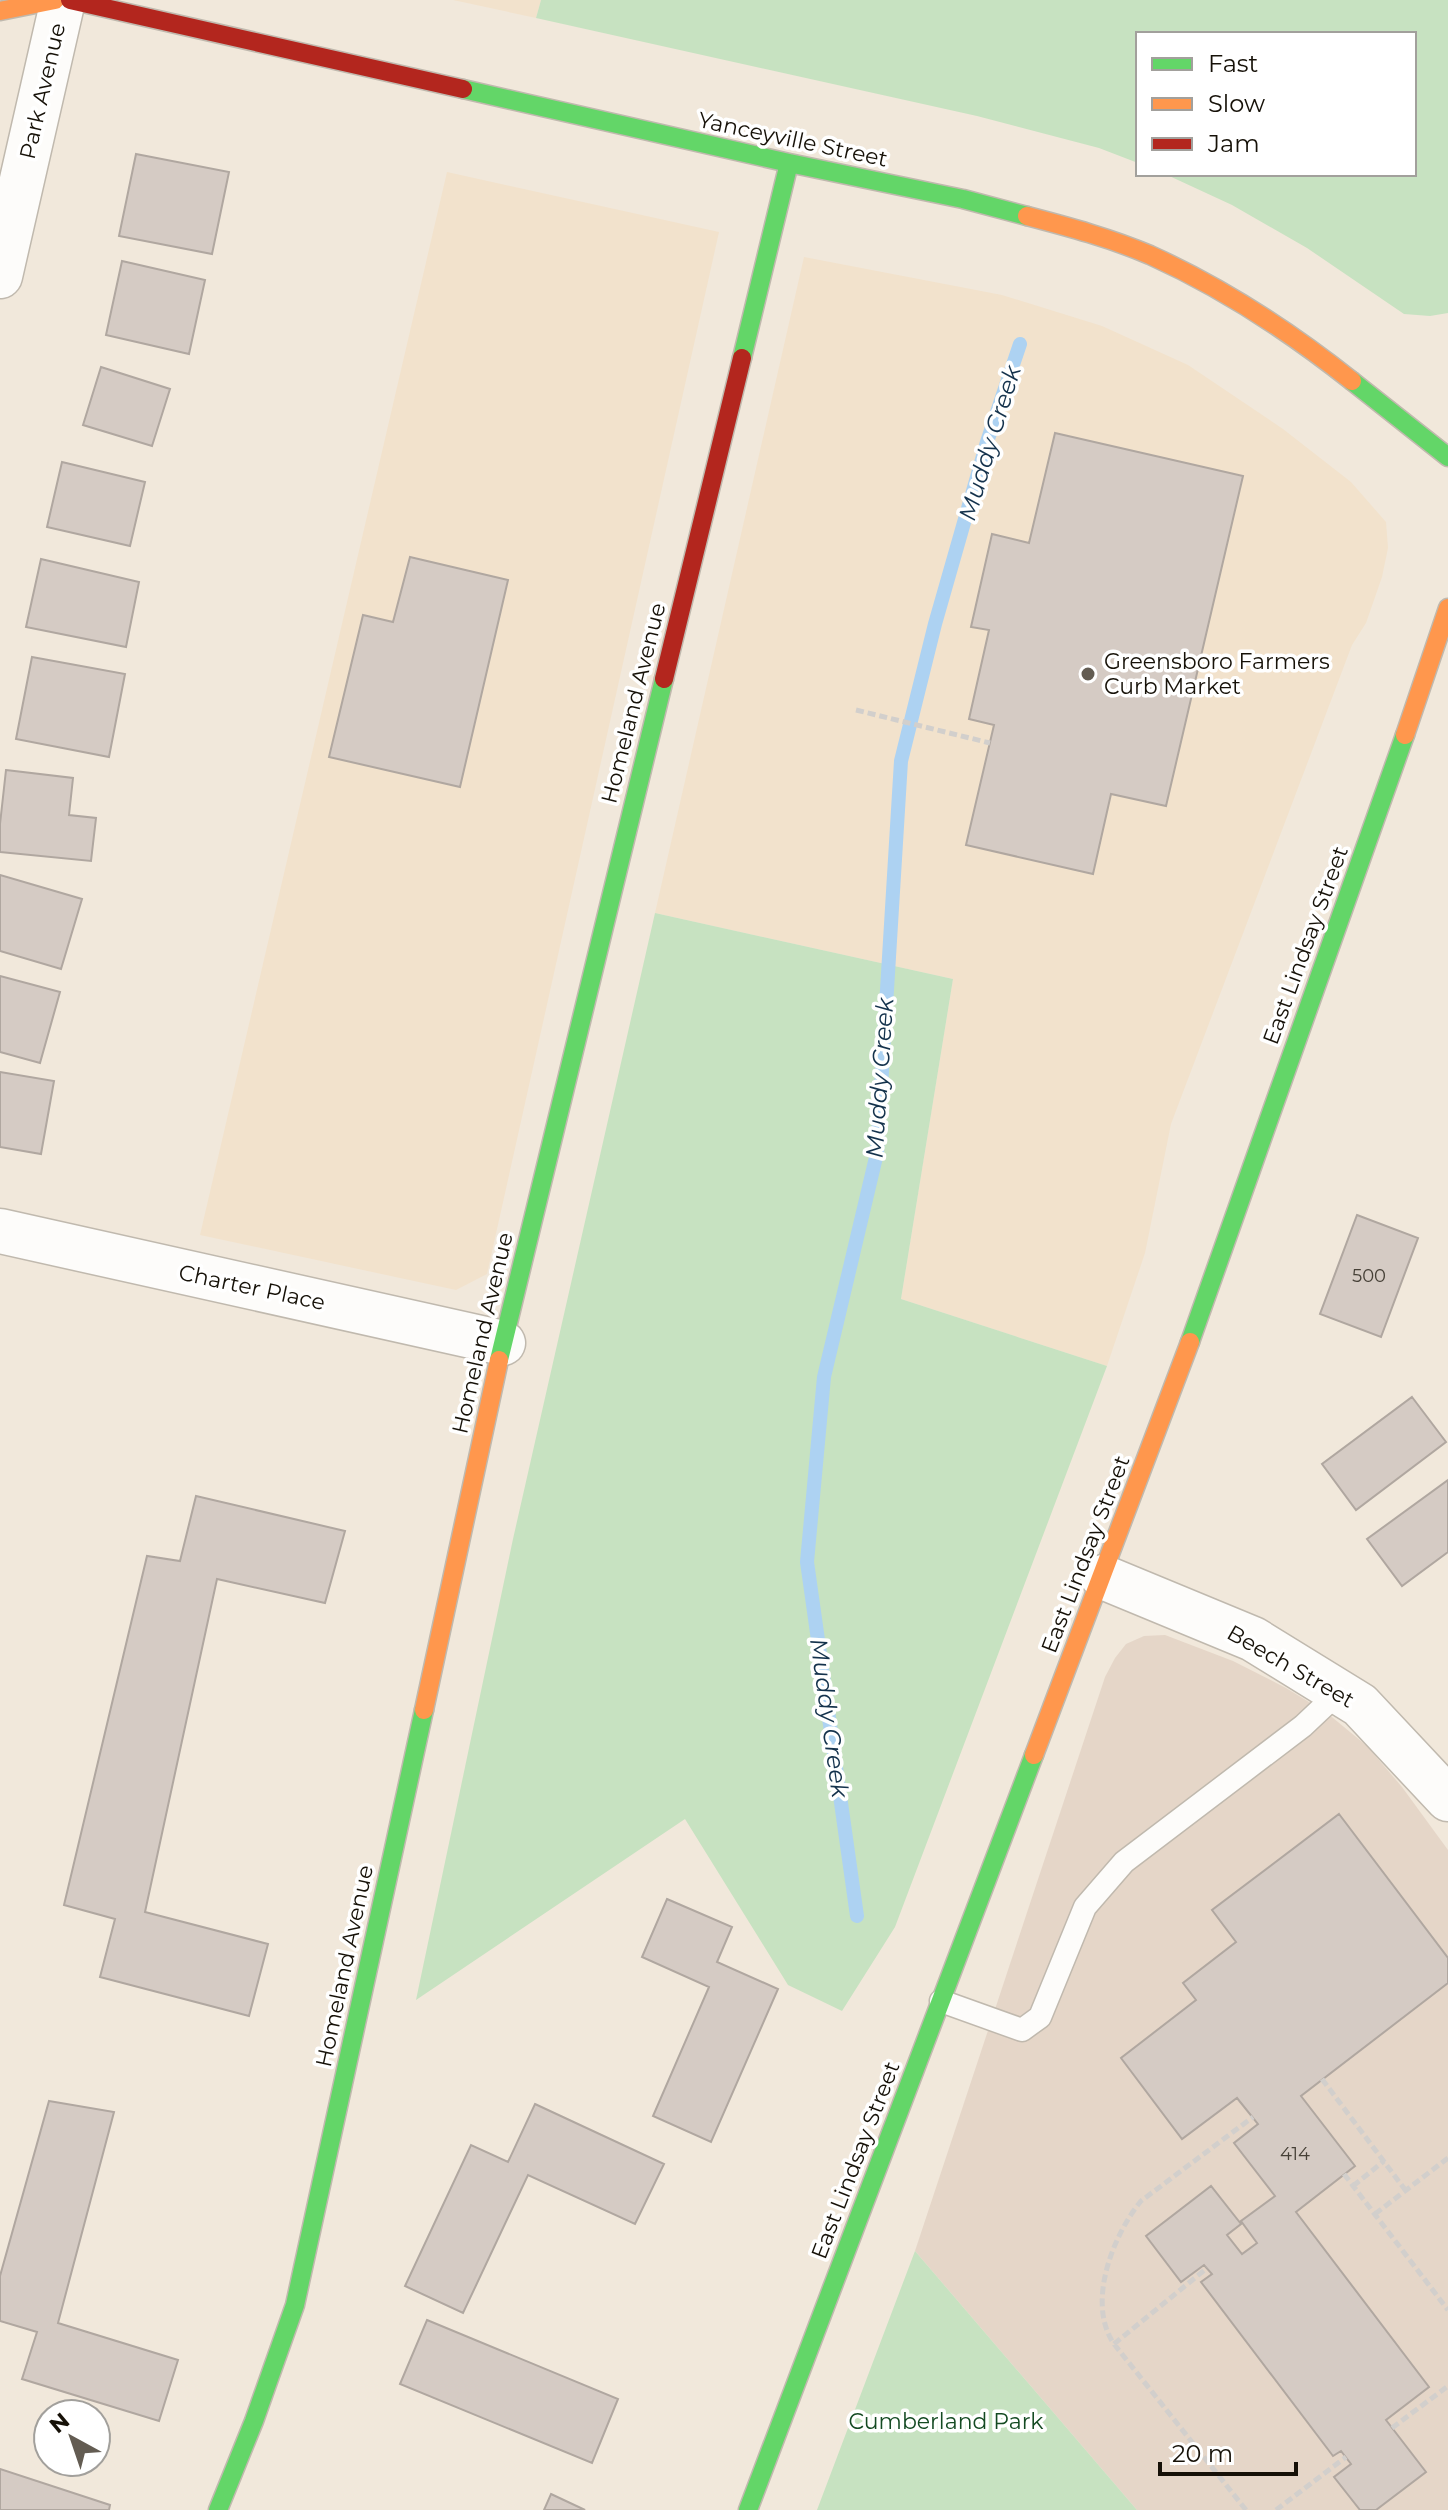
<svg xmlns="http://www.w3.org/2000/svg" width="1448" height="2510" viewBox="0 0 1448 2510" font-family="Montserrat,sans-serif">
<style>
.built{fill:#f2e2cc}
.education{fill:#e5d6c8}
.green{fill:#c7e2c1}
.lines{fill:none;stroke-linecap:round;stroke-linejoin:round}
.stream{stroke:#add2f2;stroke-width:14}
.building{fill:#d5cbc4;stroke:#b0a7a0;stroke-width:2}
.lane-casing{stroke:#c0b9ae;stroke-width:25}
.street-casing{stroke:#c0b9ae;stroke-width:47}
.fast-casing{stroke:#c0b9ae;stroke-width:21}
.slow-casing{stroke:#c0b9ae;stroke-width:21}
.jam-casing{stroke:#c0b9ae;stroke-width:21}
.path{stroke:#d2cfcc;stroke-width:5;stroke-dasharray:8 4;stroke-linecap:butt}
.lane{stroke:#fdfcfa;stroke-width:22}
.street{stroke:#fdfcfa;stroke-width:44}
.fast{stroke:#63d668;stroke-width:18}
.slow{stroke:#ff974d;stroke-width:18}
.jam{stroke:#b3261e;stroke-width:18}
.poi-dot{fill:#635c52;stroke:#fff;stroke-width:3}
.labels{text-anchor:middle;stroke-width:7;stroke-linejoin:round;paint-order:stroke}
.number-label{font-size:18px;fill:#464037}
.street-label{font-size:22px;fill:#161108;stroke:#fff}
.poi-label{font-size:22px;fill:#161108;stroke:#fff;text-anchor:start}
.park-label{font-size:22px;fill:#144a22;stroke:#fff}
.water-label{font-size:24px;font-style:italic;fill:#14324c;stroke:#fff}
</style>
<rect width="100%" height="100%" fill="#f1e8db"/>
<!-- built -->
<path class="built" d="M453 0H541L536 18Z
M447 172 719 232 487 1274 456 1290 200 1235Z
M804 257 1002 295 1102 326 1188 365 1283 429 1351 482 1386 522 1388 548 1382 577 1366 623 1352 645 1171 1124 1145 1253 1107 1366 901 1299 953 979 655 913Z"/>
<!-- education -->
<path class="education" d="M1165 1635 1233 1661 1286 1688 1327 1713 1367 1746 1402 1787 1448 1850V2510H1137L915 2251 1105 1677 1115 1658 1126 1644 1144 1636Z"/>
<!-- green -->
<path class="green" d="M541 0H1448V313L1430 316 1404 314 1307 248 1232 205 1165 174H1414V34H1138V163L1099 148 977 116 536 18Z
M655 913 953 979 901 1299 1107 1366 895 1927 842 2011 788 1985 685 1819 416 2000 513 1539Z
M915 2251 1137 2510H817Z"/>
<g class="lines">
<!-- stream -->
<path class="stream" d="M857 1916 807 1562 824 1377 877 1153 901 761 935 624 987 442 1020 344"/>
</g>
<!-- building -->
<path class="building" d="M136 154 229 172 212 254 119 236Z
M122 261 205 280 189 354 106 335Z
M101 367 170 389 152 446 83 425Z
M1055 433 1243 476 1166 806 1111 794 1093 874 966 845 994 725 969 719 989 630 971 627 992 534 1029 543Z
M62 462 145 482 130 546 47 527Z
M410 557 508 580 460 787 329 757 363 615 393 622Z
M41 559 139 582 126 647 26 627Z
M32 657 125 674 109 757 16 739Z
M6 770 73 778 69 815 96 818 91 861 0 852V824Z
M0 875 82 899 61 969 0 951Z
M0 976 60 992 40 1063 0 1052Z
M0 1072 54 1081 41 1154 0 1147Z
M1357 1215 1418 1238 1381 1337 1320 1314Z
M1412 1397 1446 1442 1356 1510 1322 1464Z
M1448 1480V1552L1402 1586 1367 1539Z
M196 1496 345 1531 325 1603 217 1579 145 1912 268 1944 249 2016 100 1977 115 1919 64 1905 147 1556 180 1561Z
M1339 1814 1448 1958V1983L1301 2096 1355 2166 1296 2212 1429 2387 1386 2420 1426 2472 1376 2510H1360L1334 2477 1351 2464 1341 2451 1333 2456 1201 2282 1212 2274 1204 2265 1181 2282 1146 2236 1211 2186 1241 2224 1227 2235 1242 2254 1257 2243 1241 2221 1275 2196 1234 2143 1258 2124 1237 2098 1182 2139 1121 2058 1196 2000 1183 1983 1236 1942 1212 1910Z
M667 1899 732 1927 717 1962 778 1989 711 2142 653 2116 709 1987 642 1957Z
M49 2101 114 2112 58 2323 178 2360 159 2421 22 2379 37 2332 0 2321V2276Z
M535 2104 664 2164 635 2224 528 2175 463 2313 405 2286 471 2145 508 2162Z
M427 2320 618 2399 592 2463 400 2384Z
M0 2469 110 2505 109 2510H0Z
M551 2494 585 2510H544Z"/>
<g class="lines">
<defs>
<path id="lane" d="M941 2001 1022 2030 1040 2017 1085 1907 1124 1862 1303 1726 1339 1692"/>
<path id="street" d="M0 276 63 0
M0 1231 503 1343
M1103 1577 1253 1639 1360 1705 1448 1799"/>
<path id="fast" d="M463 89 789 163 963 199 1027 216
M742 358 789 163
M1352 381 1448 457
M1190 1342 1405 735
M499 1360 664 679
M218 2510 254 2421 295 2305 424 1710
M748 2510 1034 1755"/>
<path id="slow" d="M0 11 55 0
M1027 216C1069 227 1110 238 1150 255 1223 288 1289 331 1352 381
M1405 735 1448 608
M424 1710 499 1360
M1034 1755 1190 1342"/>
<path id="jam" d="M70 0 463 89
M664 679 742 358"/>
</defs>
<!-- lane casing -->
<use href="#lane" class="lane-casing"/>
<!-- street casing -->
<use href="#street" class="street-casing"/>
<!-- fast casing -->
<use href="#fast" class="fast-casing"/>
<!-- slow casing -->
<use href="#slow" class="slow-casing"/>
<!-- jam casing -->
<use href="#jam" class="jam-casing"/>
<!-- path -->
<path class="path" d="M856 710 990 743
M1322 2079 1406 2191
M1344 2174 1448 2310
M1353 2186 1384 2161
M1375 2214 1448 2158
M1114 2344 1207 2268
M1392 2428 1448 2386
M1246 2510 1114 2344C1086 2303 1113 2235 1141 2201L1253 2117
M1276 2510 1346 2457"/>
<!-- lane -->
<use href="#lane" class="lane"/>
<!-- street -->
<use href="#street" class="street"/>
<!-- fast -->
<use href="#fast" class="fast"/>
<!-- slow -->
<use href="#slow" class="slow"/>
<!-- jam -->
<use href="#jam" class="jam"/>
</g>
<!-- markers -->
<circle class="poi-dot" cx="1088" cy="674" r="8"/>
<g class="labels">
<!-- number labels -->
<g class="number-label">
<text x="1369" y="1282">500</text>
<text x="1295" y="2160">414</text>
</g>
<!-- street labels -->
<g class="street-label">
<text transform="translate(42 91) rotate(-77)" y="8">Park Avenue</text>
<text transform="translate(793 139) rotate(12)" y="8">Yanceyville Street</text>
<text transform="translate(633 703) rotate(-76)" y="8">Homeland Avenue</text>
<text transform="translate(1305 945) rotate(-70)" y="8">East Lindsay Street</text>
<text transform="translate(252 1287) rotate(12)" y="8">Charter Place</text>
<text transform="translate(482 1333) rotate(-77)" y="8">Homeland Avenue</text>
<text transform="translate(1085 1554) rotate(-69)" y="8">East Lindsay Street</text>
<text transform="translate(1291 1666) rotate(30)" y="8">Beech Street</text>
<text transform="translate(344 1966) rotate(-78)" y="8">Homeland Avenue</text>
<text transform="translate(855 2160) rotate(-69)" y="8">East Lindsay Street</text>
</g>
<!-- poi labels -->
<g class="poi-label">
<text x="1104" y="669">Greensboro Farmers<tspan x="1104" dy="25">Curb Market</tspan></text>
</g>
<!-- park labels -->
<g class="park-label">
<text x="946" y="2429">Cumberland Park</text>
</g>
<!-- water labels -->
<g class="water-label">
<text transform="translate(990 443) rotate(-73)" y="8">Muddy Creek</text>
<text transform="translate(880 1078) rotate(-86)" y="8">Muddy Creek</text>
<text transform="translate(829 1718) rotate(82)" y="8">Muddy Creek</text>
</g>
</g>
<!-- legend -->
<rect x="1136" y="32" width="280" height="144" fill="#ffffff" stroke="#a2a09c" stroke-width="2"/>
<rect x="1152" y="58" width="40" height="12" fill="#63d668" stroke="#a2a09c" stroke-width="2"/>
<text x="1208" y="72" font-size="24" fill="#161108">Fast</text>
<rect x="1152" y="98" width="40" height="12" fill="#ff974d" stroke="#a2a09c" stroke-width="2"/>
<text x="1208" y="112" font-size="24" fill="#161108">Slow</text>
<rect x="1152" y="138" width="40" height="12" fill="#b3261e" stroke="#a2a09c" stroke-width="2"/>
<text x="1208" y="152" font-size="24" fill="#161108">Jam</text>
<!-- north arrow -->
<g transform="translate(72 2438) rotate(320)"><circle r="38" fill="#ffffff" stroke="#a2a09c" stroke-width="2"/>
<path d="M0-6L14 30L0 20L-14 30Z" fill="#635c52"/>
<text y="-12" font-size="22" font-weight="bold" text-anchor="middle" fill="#161108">N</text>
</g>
<!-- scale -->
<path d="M1160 2462v12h136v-12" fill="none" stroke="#161108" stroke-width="4"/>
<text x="1172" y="2462" font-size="24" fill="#161108" stroke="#ffffff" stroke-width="6" paint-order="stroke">20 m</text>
</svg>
